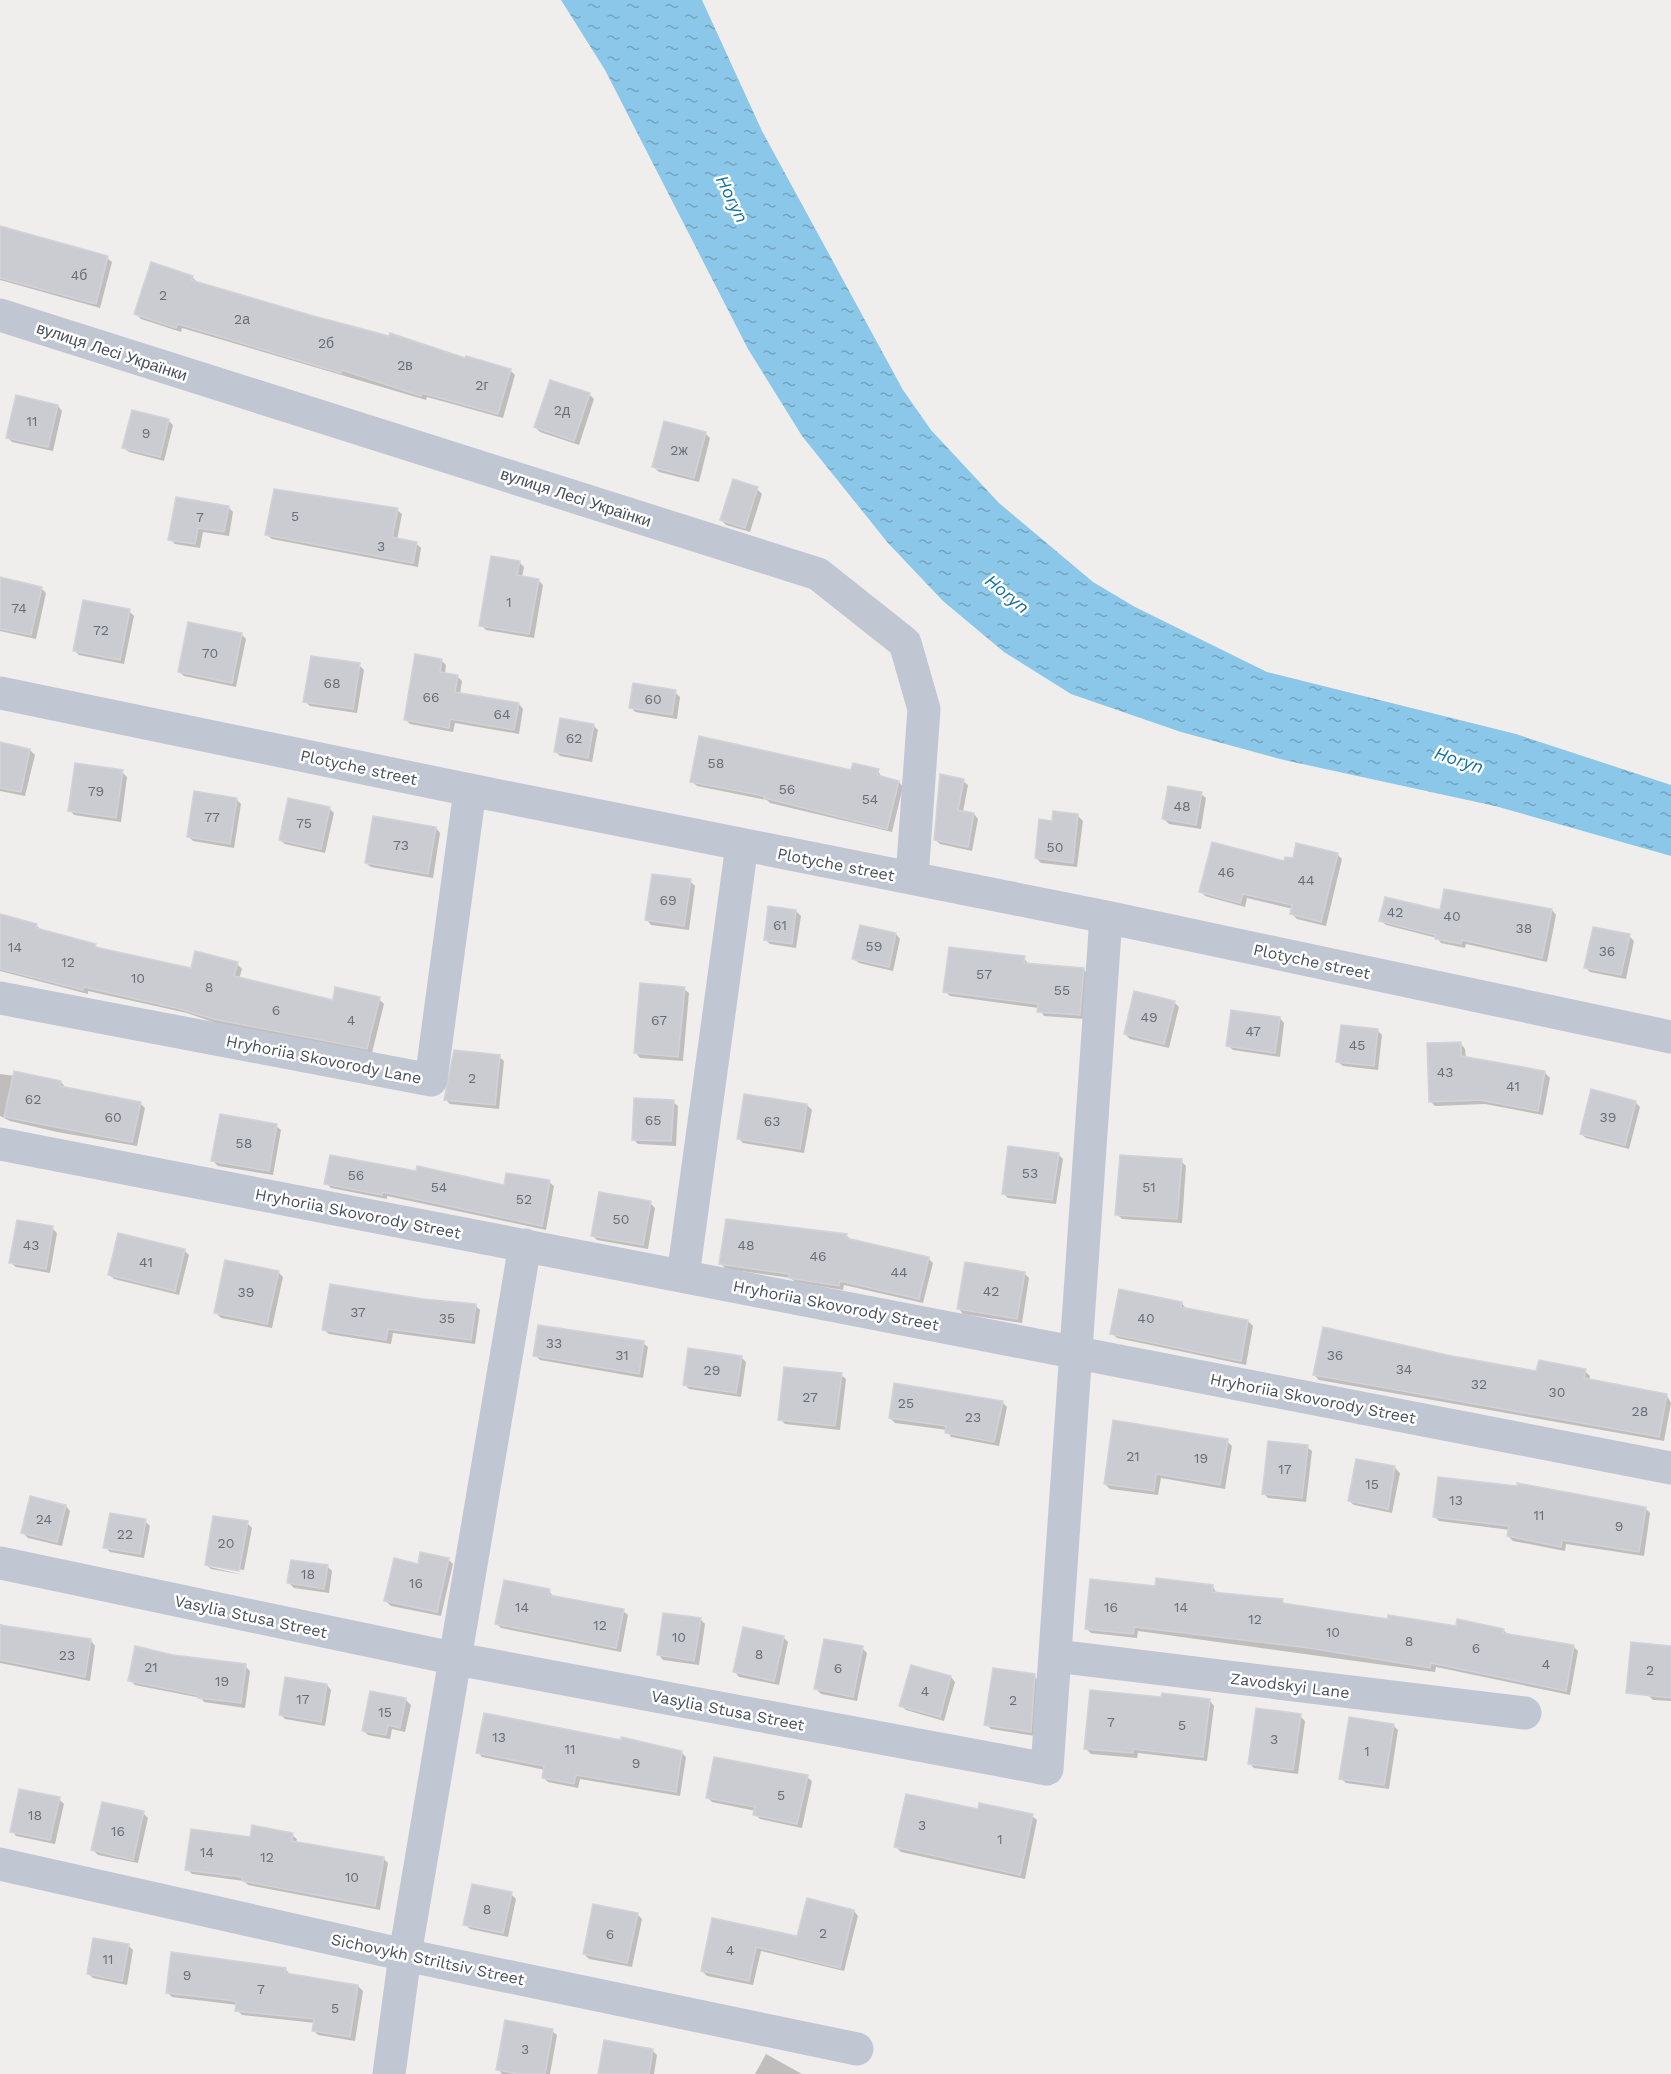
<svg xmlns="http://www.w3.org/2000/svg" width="1671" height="2074" viewBox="0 0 1671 2074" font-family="'Work Sans',sans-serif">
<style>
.water{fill:url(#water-ripples)}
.shadow{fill:#0003}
.building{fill:#caccd2;stroke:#d2d3d9;stroke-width:1.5}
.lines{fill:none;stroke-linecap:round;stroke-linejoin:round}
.minor{stroke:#c1c7d2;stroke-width:33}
.labels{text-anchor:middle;stroke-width:5;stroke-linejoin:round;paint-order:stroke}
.number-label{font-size:14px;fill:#676e78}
.street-label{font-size:16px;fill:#464e5a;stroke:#fff}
.water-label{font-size:18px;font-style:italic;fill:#116ea2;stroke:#fff}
</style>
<defs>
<pattern id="water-ripples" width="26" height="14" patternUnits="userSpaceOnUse" patternTransform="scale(1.5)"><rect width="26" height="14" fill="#8bc7e8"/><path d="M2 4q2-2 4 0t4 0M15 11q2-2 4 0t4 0" fill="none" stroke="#73a4bf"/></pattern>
</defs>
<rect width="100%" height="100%" fill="#f0eeed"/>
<!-- water -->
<path class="water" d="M561 0H702L762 131 903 390 931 430 999 503 1093 582 1135 607 1267 672 1516 734 1671 785V856L1495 806 1284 760 1181 732 1071 694 1004 652 943 601 888 543 802 436 748 349 605 70Z"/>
<!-- shadow -->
<path class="shadow" d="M0 228 107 258 112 262 100 308 0 280Z
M192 277 197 282 310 316 510 370 515 375 503 418 427 397 426 400 182 328 181 332 141 319 136 314Z
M589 394 594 399 579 445 540 432 535 427Z
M58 406 62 411 53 451 12 442 7 437Z
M168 420 173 425 164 461 129 452 124 448Z
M705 433 710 438 699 482 659 472 654 467Z
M757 489 762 494 750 532 726 525 721 520Z
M228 507 233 512 229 536 203 532 200 548 175 544 170 539Z
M397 510 402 514 397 540 416 543 421 548 418 567 272 539 267 535Z
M519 562 524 567 522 577 538 580 543 585 534 638 486 630 481 625Z
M0 579 41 588 46 593 36 639 0 631Z
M129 611 134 616 124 664 79 655 74 650Z
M241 634 246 639 236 687 184 676 179 672Z
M441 660 446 665 445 674 457 676 462 681 460 694 519 704 523 709 519 734 455 723 453 732 410 724 405 719Z
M359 665 364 670 357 713 310 706 305 701Z
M675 692 680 697 677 719 635 712 631 707Z
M593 725 598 730 592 762 560 756 556 752Z
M0 743 30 750 35 755 25 796 0 791Z
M878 771 882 778 899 782 903 787 892 832 770 803 767 800 697 786 692 781Z
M122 772 127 777 121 822 74 815 70 810Z
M963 781 968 785 963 812 974 814 978 819 972 851 940 844 935 839Z
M1201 794 1206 798 1201 829 1169 824 1164 819Z
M237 800 241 804 234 848 193 841 188 836Z
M329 808 334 813 325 853 285 844 280 840Z
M1078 816 1083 821 1077 867 1041 863 1036 858 1053 822Z
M436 828 440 833 433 878 371 867 366 863Z
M1337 854 1342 859 1326 926 1297 919 1292 914 1293 909 1247 898 1245 907 1205 896 1201 891 1286 863Z
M690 881 695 886 689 930 651 925 647 920Z
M1552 910 1556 915 1547 962 1466 944 1465 948 1441 943 1437 938 1386 925 1381 921 1441 912Z
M796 911 801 916 796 948 770 944 765 939Z
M0 916 36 925 42 931 95 946 99 950 192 970 237 964 242 969 239 979 334 1002 379 999 384 1004 372 1053 219 1024 187 1013 88 991V994L0 971Z
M896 934 900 939 893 971 859 963 854 959Z
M1629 936 1634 941 1626 979 1590 972 1585 967Z
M1024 958 1029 965 1083 969 1088 974 1085 1019 1044 1016 1039 1008 950 996 945 991Z
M684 989 689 993 683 1061 640 1058 636 1053Z
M1174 1002 1179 1007 1169 1048 1130 1039 1125 1034Z
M1280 1018 1284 1023 1280 1057 1233 1050 1228 1045Z
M1377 1030 1382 1035 1378 1070 1343 1066 1338 1062Z
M1461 1044 1465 1049 1466 1059 1545 1073 1550 1078 1543 1115 1485 1104 1435 1106 1430 1101Z
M499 1057 504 1061 499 1109 450 1104 446 1100Z
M0 1074 61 1082 65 1087 140 1103 145 1108 137 1146 57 1132 10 1121 0 1116Z
M673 1102 678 1106 676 1146 638 1144 633 1139Z
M1635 1102 1640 1107 1629 1149 1586 1138 1581 1134Z
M807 1105 812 1110 804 1153 743 1143 738 1138Z
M276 1126 281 1130 273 1175 218 1166 213 1161Z
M1058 1154 1063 1159 1056 1204 1008 1198 1003 1193Z
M1181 1161 1186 1166 1182 1223 1122 1219 1117 1214Z
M417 1173 505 1186 549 1182 554 1186 546 1230 387 1196V1199L331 1188 326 1183Z
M650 1203 655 1208 648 1249 597 1240 593 1236Z
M52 1228 57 1233 50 1273 16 1267 11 1263Z
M798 1228 846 1235 852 1241 928 1258 933 1263 923 1303 844 1285 843 1290 795 1282 791 1278 726 1269 721 1264 797 1230Z
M184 1250 189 1255 179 1295 114 1279 109 1274Z
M278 1272 283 1277 272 1328 221 1318 216 1313Z
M1024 1273 1029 1278 1022 1323 963 1314 959 1309Z
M1182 1303 1186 1309 1248 1321 1253 1326 1246 1365 1117 1338 1112 1333Z
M475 1305 480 1310 475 1344 393 1333 391 1344 329 1334 324 1330Z
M643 1343 648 1347 643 1378 540 1360 535 1355Z
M741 1357 746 1362 741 1397 689 1389 684 1384Z
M1447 1357 1538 1373 1585 1371 1590 1376 1589 1381 1667 1396 1671 1403 1664 1441 1319 1380 1314 1375Z
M841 1375 846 1379 840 1430 785 1424 780 1419Z
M1002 1402 1007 1407 999 1446 951 1437 947 1430 895 1423 890 1418Z
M1227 1441 1232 1446 1225 1489 1161 1478 1158 1495 1110 1489 1105 1484Z
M1307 1447 1312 1451 1306 1502 1268 1498 1263 1493Z
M1357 1461 1395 1468 1400 1473 1392 1513 1354 1505 1349 1501Z
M31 1498 66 1506 70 1511 62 1546 28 1538 23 1533Z
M1645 1508 1650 1513 1644 1556 1566 1544 1565 1551 1513 1541 1508 1536 1510 1530 1439 1521 1435 1517Z
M145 1521 150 1526 144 1558 110 1552 105 1547Z
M247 1523 252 1528 244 1570 210 1564V1567L244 1575 211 1569 206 1564Z
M448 1559 453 1564 441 1616 391 1606 386 1601 419 1565Z
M327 1566 332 1571 329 1593 294 1588 289 1583Z
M1213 1587 1217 1594 1282 1601 1287 1605 1389 1620 1503 1630 1509 1635 1573 1646 1578 1651 1570 1695 1436 1667 1435 1672 1138 1631 1137 1638 1091 1633 1086 1628 1157 1588Z
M549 1591 554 1597 623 1611 628 1615 621 1652 501 1628 496 1623Z
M700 1619 705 1624 699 1665 663 1660 659 1655Z
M0 1624 15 1629 91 1641 95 1646 90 1681 0 1663Z
M783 1637 788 1642 779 1685 739 1677 735 1672Z
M1671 1647V1701L1653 1700 1648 1695Z
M862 1648 867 1653 857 1701 821 1694 816 1689Z
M173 1656 245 1666 250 1671 245 1708 204 1702 201 1698 135 1685 130 1680Z
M1034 1676 1039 1681 1035 1736 991 1729 986 1724Z
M951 1677 955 1682 944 1721 906 1710 901 1705Z
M327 1685 331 1690 325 1726 285 1719 280 1714Z
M371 1693 406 1700 411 1705 405 1732 392 1729 390 1739 368 1735 363 1730Z
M1210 1701 1214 1706 1207 1761 1138 1753 1137 1758 1091 1754 1086 1749Z
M1300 1716 1305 1721 1298 1774 1254 1768 1249 1763Z
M1393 1725 1398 1730 1389 1789 1346 1783 1341 1778Z
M478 1752H681L686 1757 680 1796 580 1779 578 1788 548 1782 543 1777 545 1770 482 1757Z
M807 1777 812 1781 802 1828 760 1819 755 1814 756 1811 712 1802 707 1797Z
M59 1799 64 1804 55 1844 16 1836 12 1831Z
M979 1810 1032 1816 1037 1820 1025 1879 901 1852 896 1847Z
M143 1813 148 1818 138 1863 98 1855 93 1850Z
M292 1835 297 1839 296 1843 383 1858 388 1863 380 1910 248 1885 244 1881 192 1874 187 1869 251 1839Z
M511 1894 516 1899 508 1937 470 1929 465 1924Z
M854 1911 858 1916 844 1971 761 1951 753 1985 707 1976 702 1971 713 1919 799 1938Z
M637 1914 642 1919 632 1967 589 1959 584 1954Z
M128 1945 133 1950 127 1985 93 1978 88 1973Z
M285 1969 290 1974 358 1986 363 1991 355 2041 318 2035 313 2030 315 2023 242 2015 237 2010 238 2005 172 1997 167 1992Z
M552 2031 557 2035 550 2074H502L498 2069Z
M652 2050 657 2055 654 2074H600Z
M766 2054 802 2074H755Z"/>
<!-- building -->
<path class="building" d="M0 226 108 256 96 304 0 278Z
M151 262 193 276 191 280 310 315 389 336 390 333 465 358 466 356 511 369 498 414 422 393 421 396 342 370 341 373 178 324 176 328 134 314Z
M550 380 590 393 574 441 534 427Z
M16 395 58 405 48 447 6 438Z
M132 410 169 419 160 457 122 448Z
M664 421 706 432 694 478 652 467Z
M733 479 758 487 745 528 720 520Z
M274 489 398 508 392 537 417 542 413 563 265 535Z
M176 497 229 506 224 532 198 528 195 544 168 540Z
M491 556 520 561 517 575 539 579 529 634 479 626Z
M0 577 42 587 31 635 0 629Z
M83 600 130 609 120 660 73 651Z
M188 622 242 633 232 683 178 672Z
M415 654 442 659 440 672 458 675 455 692 519 703 514 730 450 719 449 728 404 720Z
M311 656 360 663 353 709 303 702Z
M633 683 676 690 672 715 629 708Z
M560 718 594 724 588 758 554 752Z
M699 736 851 770 853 763 879 769 877 775 899 781 887 829 764 798V796L690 782Z
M0 742 30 749 21 792 0 788Z
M75 763 123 770 116 818 68 811Z
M940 774 964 779 958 810 974 813 968 847 934 840Z
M1168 786 1202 792 1196 825 1162 819Z
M194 791 237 798 230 844 187 837Z
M288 798 330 807 321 849 279 840Z
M1053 811 1078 814 1073 863 1035 858 1039 819 1052 821Z
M373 816 436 827 428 874 365 863Z
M1212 842 1284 861 1285 857 1293 858 1296 843 1338 853 1321 922 1290 914 1292 905 1243 894 1240 903 1199 892Z
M652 874 691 879 684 926 645 920Z
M1444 889 1552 909 1542 958 1462 940 1461 944 1435 939V935L1379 921 1385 897 1440 910Z
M768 906 796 910 792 944 764 940Z
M0 914 37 924 36 928 96 944 95 947 191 968 195 951 238 962 234 976 333 1000 335 987 380 997 367 1049 213 1019 180 1009 84 987 83 990 0 969Z
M860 925 896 933 889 967 852 959Z
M1593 927 1630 934 1621 975 1584 968Z
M949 947 1025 956 1024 963 1084 968 1080 1015 1037 1012 1038 1004 943 992Z
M640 983 685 987 678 1057 634 1053Z
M1134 991 1175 1001 1164 1044 1124 1034Z
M1231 1010 1280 1017 1275 1053 1226 1046Z
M1341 1025 1378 1029 1374 1066 1336 1062Z
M1461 1042V1056L1545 1071 1538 1111 1480 1100 1429 1102 1427 1043Z
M454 1050 500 1055 495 1105 444 1100Z
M14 1071 61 1081 60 1086 141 1102 132 1142 4 1117Z
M1591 1089 1636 1101 1625 1145 1580 1134Z
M744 1094 807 1104 800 1149 737 1139Z
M634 1098 674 1100 671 1141 632 1140Z
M220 1114 277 1124 269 1171 211 1161Z
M1008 1146 1059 1153 1052 1200 1002 1194Z
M330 1155 416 1171 417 1166 504 1185 506 1173 550 1180 542 1226 383 1192 382 1195 324 1184Z
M1120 1155 1182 1159 1177 1219 1115 1215Z
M599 1192 651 1201 643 1245 591 1236Z
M726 1219 847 1234 846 1238 929 1257 919 1299 840 1281 839 1286 789 1278V1274L719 1264Z
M17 1220 53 1226 46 1269 9 1263Z
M118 1233 185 1249 175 1291 108 1275Z
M225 1260 279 1271 267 1324 214 1313Z
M965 1262 1025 1272 1017 1319 957 1309Z
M330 1284 423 1299 476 1304 471 1340 388 1329 386 1340 322 1330Z
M1119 1289 1182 1302 1181 1307 1248 1320 1241 1361 1110 1334Z
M538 1325 644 1341 639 1374 533 1356Z
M1323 1327 1447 1355 1536 1371 1539 1360 1586 1369 1584 1378 1667 1394 1659 1437 1313 1375Z
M688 1348 742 1356 736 1393 683 1385Z
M784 1367 842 1373 835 1426 778 1420Z
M894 1383 1003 1401 994 1442 945 1433 946 1426 889 1418Z
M1113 1420 1228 1439 1220 1485 1156 1474 1154 1491 1104 1484Z
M1268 1441 1308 1445 1302 1498 1262 1494Z
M1356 1459 1395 1466 1388 1509 1348 1501Z
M1438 1477 1517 1486V1483L1646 1507 1639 1552 1562 1540 1561 1547 1507 1536 1509 1526 1433 1517Z
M30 1496 66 1505 57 1542 21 1533Z
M110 1513 146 1519 140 1554 103 1548Z
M213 1516 248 1521 239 1571 205 1565Z
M420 1552 449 1558 437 1612 384 1601 394 1558 418 1564Z
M291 1560 328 1565 324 1589 287 1583Z
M1156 1578 1213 1585 1212 1592 1283 1599 1282 1603 1388 1619V1615L1456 1626 1457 1619 1504 1629 1503 1633 1574 1645 1566 1691 1431 1663 1430 1668 1309 1648 1134 1627 1133 1634 1085 1629 1090 1579 1155 1586Z
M504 1580 550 1589 549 1595 624 1609 616 1648 495 1624Z
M663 1613 701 1618 694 1661 657 1655Z
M0 1625 91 1639 85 1677 0 1660Z
M743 1627 784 1636 774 1681 733 1672Z
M824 1639 863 1646 853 1697 814 1689Z
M1631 1642 1671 1646V1698L1626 1693Z
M135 1646 173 1655 246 1664 241 1703 198 1698V1695L128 1681Z
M911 1665 951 1676 940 1717 899 1706Z
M993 1668 1035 1674 1031 1732 984 1725Z
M285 1677 327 1684 321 1722 279 1715Z
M1090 1690 1161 1697 1162 1693 1210 1699 1203 1757 1133 1749V1753L1084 1749Z
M370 1691 406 1698 400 1728 388 1725 386 1735 362 1731Z
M1256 1708 1301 1714 1293 1770 1248 1764Z
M484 1713 621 1740V1737L682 1751 676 1792 576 1775 574 1784 542 1778 544 1766 476 1753Z
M1349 1717 1394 1724 1384 1785 1339 1779Z
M714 1757 808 1775 797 1824 753 1815 755 1807 706 1798Z
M19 1789 60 1797 50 1840 10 1832Z
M906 1794 978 1809 979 1803 1033 1814 1020 1875 894 1847Z
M102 1802 144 1811 133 1860 91 1850Z
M252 1825 293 1833 292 1841 384 1857 375 1906 242 1881V1877L185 1870 191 1829 250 1837Z
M472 1884 512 1892 503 1933 463 1925Z
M807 1898 854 1910 840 1968 756 1947 749 1981 701 1971 712 1918 797 1936Z
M593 1904 638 1913 627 1963 583 1954Z
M93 1938 129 1944 122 1981 87 1974Z
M171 1952 286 1968 285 1973 358 1985 350 2037 312 2031 314 2019 235 2011 236 2001 166 1993Z
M505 2020 553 2029 545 2074H520L496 2070Z
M604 2040 653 2049 649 2074H598Z"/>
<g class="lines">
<!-- minor -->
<path class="minor" d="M0 315 818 574 905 643 924 709 912 878
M0 693 470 790 1106 917 1671 1037
M0 998 431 1080 470 790
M0 1144 1671 1468
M683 1276 742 845
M0 1563 457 1659 1047 1769 1106 917
M1056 1656 1525 1713
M0 1864 405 1955 857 2049
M389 2074 405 1955 525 1245"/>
</g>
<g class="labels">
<!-- number labels -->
<g class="number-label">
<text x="79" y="280">4б</text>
<text x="163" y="300">2</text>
<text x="242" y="324">2а</text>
<text x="326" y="348">2б</text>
<text x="405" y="370">2в</text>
<text x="482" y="390">2г</text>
<text x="562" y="415">2д</text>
<text x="32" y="426">11</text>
<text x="146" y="438">9</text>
<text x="679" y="455">2ж</text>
<text x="295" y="521">5</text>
<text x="200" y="522">7</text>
<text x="381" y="551">3</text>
<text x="509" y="607">1</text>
<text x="19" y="613">74</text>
<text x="101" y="635">72</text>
<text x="210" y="658">70</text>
<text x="332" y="688">68</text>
<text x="431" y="702">66</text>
<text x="653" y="704">60</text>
<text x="502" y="719">64</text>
<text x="574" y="743">62</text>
<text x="716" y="768">58</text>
<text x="787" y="794">56</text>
<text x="96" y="796">79</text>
<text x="870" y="804">54</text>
<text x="1182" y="811">48</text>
<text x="212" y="822">77</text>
<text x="304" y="828">75</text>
<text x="401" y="850">73</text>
<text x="1055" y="852">50</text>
<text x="1226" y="877">46</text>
<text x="1306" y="885">44</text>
<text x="668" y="905">69</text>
<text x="1395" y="917">42</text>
<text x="1452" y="921">40</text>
<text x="780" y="930">61</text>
<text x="1524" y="933">38</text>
<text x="874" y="951">59</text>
<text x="15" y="952">14</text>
<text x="1607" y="956">36</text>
<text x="68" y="967">12</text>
<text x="984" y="979">57</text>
<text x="138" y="983">10</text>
<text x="209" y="992">8</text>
<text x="1062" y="995">55</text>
<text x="276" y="1015">6</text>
<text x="1149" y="1022">49</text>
<text x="351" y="1025">4</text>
<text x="659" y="1025">67</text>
<text x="1253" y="1036">47</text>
<text x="1357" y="1050">45</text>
<text x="1445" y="1077">43</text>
<text x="472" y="1083">2</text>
<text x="1513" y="1091">41</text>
<text x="33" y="1104">62</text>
<text x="113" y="1122">60</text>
<text x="1608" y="1122">39</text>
<text x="653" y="1125">65</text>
<text x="772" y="1126">63</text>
<text x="244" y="1148">58</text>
<text x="1030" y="1178">53</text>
<text x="356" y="1180">56</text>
<text x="439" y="1192">54</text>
<text x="1149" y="1192">51</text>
<text x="524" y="1204">52</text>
<text x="621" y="1224">50</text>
<text x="31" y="1250">43</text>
<text x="746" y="1250">48</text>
<text x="818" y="1261">46</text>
<text x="146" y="1267">41</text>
<text x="899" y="1277">44</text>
<text x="991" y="1296">42</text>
<text x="246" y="1297">39</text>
<text x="358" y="1317">37</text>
<text x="447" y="1323">35</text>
<text x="1146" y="1323">40</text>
<text x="554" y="1348">33</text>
<text x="622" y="1360">31</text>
<text x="1335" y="1360">36</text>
<text x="1404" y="1374">34</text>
<text x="712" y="1375">29</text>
<text x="1479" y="1389">32</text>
<text x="1557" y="1397">30</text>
<text x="810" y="1402">27</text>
<text x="906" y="1408">25</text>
<text x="1640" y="1416">28</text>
<text x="973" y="1422">23</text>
<text x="1133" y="1461">21</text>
<text x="1201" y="1463">19</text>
<text x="1285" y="1474">17</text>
<text x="1372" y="1489">15</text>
<text x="1456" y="1505">13</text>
<text x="1539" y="1520">11</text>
<text x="44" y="1524">24</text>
<text x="1619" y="1531">9</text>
<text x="125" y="1539">22</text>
<text x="226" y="1548">20</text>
<text x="308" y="1579">18</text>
<text x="416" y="1588">16</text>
<text x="522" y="1612">14</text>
<text x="1111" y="1612">16</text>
<text x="1181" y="1612">14</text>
<text x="1255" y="1624">12</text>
<text x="600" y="1630">12</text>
<text x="1333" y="1637">10</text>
<text x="679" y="1642">10</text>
<text x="1409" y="1646">8</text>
<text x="1476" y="1653">6</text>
<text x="759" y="1659">8</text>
<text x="67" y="1660">23</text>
<text x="1546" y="1669">4</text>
<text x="151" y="1672">21</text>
<text x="838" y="1673">6</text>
<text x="1650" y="1675">2</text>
<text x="222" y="1686">19</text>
<text x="925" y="1696">4</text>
<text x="303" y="1704">17</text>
<text x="1013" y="1705">2</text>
<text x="385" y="1717">15</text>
<text x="1111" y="1727">7</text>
<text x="1182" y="1730">5</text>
<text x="499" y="1742">13</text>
<text x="1274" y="1744">3</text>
<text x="570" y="1754">11</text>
<text x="1367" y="1756">1</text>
<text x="636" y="1768">9</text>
<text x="781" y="1800">5</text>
<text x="35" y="1820">18</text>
<text x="922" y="1830">3</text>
<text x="118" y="1836">16</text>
<text x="1000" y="1844">1</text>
<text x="207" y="1857">14</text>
<text x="267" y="1862">12</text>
<text x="352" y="1882">10</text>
<text x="487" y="1914">8</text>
<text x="823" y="1938">2</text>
<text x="610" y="1939">6</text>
<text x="730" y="1955">4</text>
<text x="108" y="1964">11</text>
<text x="187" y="1980">9</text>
<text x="261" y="1994">7</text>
<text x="335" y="2013">5</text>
<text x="525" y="2054">3</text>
</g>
<!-- street labels -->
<g class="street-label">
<text transform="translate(112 351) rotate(18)" y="6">вулиця Лесі Українки</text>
<text transform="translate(576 497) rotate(18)" y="6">вулиця Лесі Українки</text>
<text transform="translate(359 767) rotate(12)" y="6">Plotyche street</text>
<text transform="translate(836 864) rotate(11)" y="6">Plotyche street</text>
<text transform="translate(1312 961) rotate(12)" y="6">Plotyche street</text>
<text transform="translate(324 1059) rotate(11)" y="6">Hryhoriia Skovorody Lane</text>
<text transform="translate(358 1213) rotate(11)" y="6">Hryhoriia Skovorody Street</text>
<text transform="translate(836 1305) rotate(11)" y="6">Hryhoriia Skovorody Street</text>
<text transform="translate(1313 1398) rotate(11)" y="6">Hryhoriia Skovorody Street</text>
<text transform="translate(251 1616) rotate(12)" y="6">Vasylia Stusa Street</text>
<text transform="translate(1290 1685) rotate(7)" y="6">Zavodskyi Lane</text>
<text transform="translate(728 1710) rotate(11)" y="6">Vasylia Stusa Street</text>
<text transform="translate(428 1959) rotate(12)" y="6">Sichovykh Striltsiv Street</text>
</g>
<!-- water labels -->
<g class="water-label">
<text transform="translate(732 199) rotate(64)" y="6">Horyn</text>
<text transform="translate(1007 594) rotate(39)" y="6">Horyn</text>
<text transform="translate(1459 760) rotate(18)" y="6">Horyn</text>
</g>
</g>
</svg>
